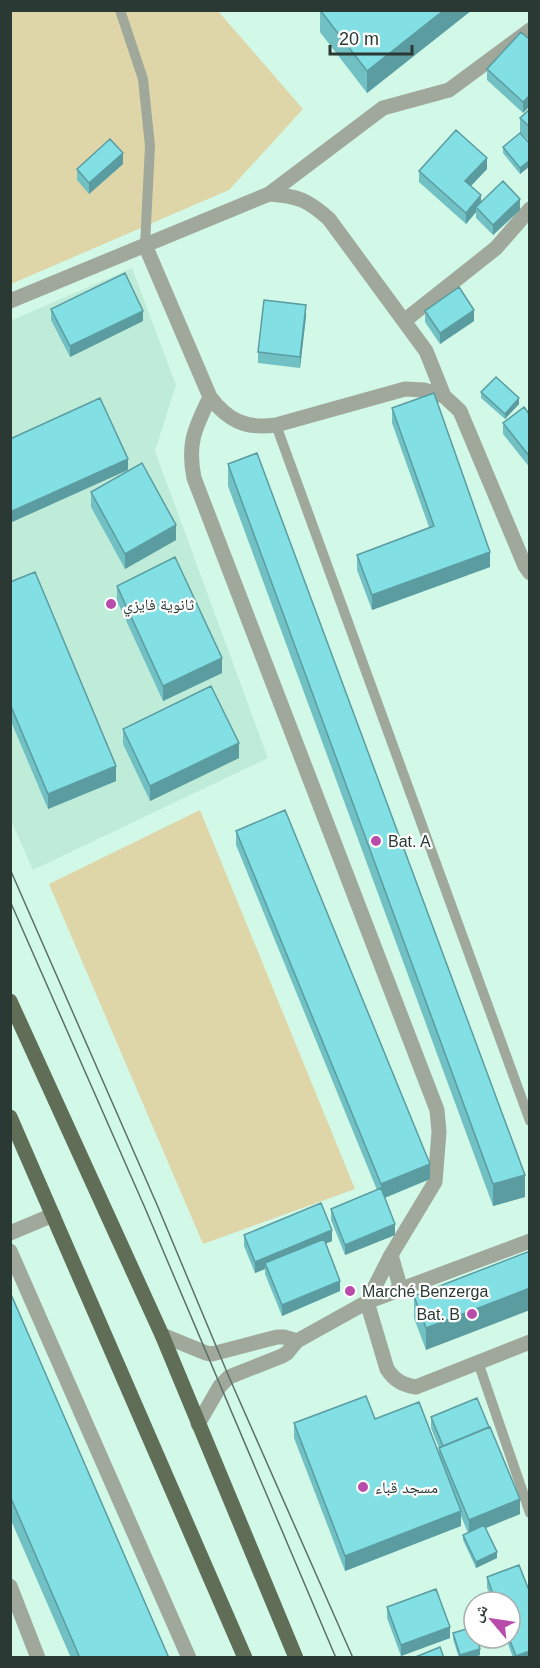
<svg xmlns="http://www.w3.org/2000/svg" width="540" height="1668" viewBox="0 0 540 1668" font-family="Arial,'Noto Naskh Arabic',sans-serif">
<style>
.built{fill:#bfecd9}
.green{fill:#ded6a8}
.lines{fill:none;stroke-linecap:round;stroke-linejoin:round}
.lane{stroke:#a0a89b;stroke-width:10}
.street{stroke:#a0a89b;stroke-width:15}
.primary{stroke:#616e57;stroke-width:15}
.tram{stroke:#5a7067;stroke-width:1.5}
.wall{fill:#70c0c4}
.shaded-wall{fill:#5b9ca0}
.building{fill:#82dfe4;stroke:#5b9ca0;stroke-width:1.5}
.poi-dot{fill:#b94baa;stroke:#fff;stroke-width:2}
.labels{text-anchor:middle;stroke-width:4.5;stroke-linejoin:round;paint-order:stroke}
.poi-label{font-size:16px;fill:#2a3933;stroke:#fff;text-anchor:start}
</style>
<rect width="100%" height="100%" fill="#d2f9e8"/>
<!-- built -->
<path class="built" d="M132 268 176 385 155 451 268 758 33 870 10 818V321Z"/>
<!-- green -->
<path class="green" d="M11 11H218L303 109 229 190 11 284Z
M200 810 355 1189 203 1244 49 884Z"/>
<g class="lines">
<!-- lane -->
<path class="lane" d="M120 10 143 79 150 146 145 245
M276 425 530 1121
M478 1362 530 1513"/>
<!-- street -->
<path class="street" d="M269 194 383 108 449 90 530 30
M145 245 210 397C228 421 246 429 276 425L405 389 424 390 444 396 460 411 525 566 530 573
M10 301 269 194C298 196 308 200 329 219L426 351 444 396
M404 321 496 248 530 209
M210 397C195 428 187 443 194 478L437 1110 439 1132 435 1182 391 1255 367 1302 387 1369C395 1381 403 1385 416 1387L530 1342
M10 1233 53 1215
M10 1251 189 1658
M391 1255 401 1290
M162 1335 206 1353 212 1354 277 1337H284L297 1341
M198 1424 220 1386 229 1377 282 1356 287 1353 297 1341 367 1302 530 1241
M10 1586 38 1658"/>
<!-- primary -->
<path class="primary" d="M10 1001 162 1335 296 1658
M10 1117 245 1658"/>
<!-- tram -->
<path class="tram" d="M10 869 158 1207 229 1377 353 1658
M10 901 145 1208 336 1658"/>
</g>
<!-- wall -->
<path class="wall" d="M320 10H472L367 93 320 32Z
M530 40 523 113 487 80V69Z
M530 109V142L521 133 530 144V166L520 174 503 153V147L520 133V118Z
M123 164 89 194 77 180V169Z
M487 169 471 186 481 202 520 210 493 235 476 218V212L466 224 419 182V171Z
M51 309 143 321 70 357 51 320Z
M425 311 474 321 440 344 425 322Z
M306 316 300 368 258 363V352Z
M481 392 519 404 505 419 481 398Z
M392 408 490 567 372 610 357 570V555L429 527 392 423Z
M530 415V468L503 434V423Z
M228 464 525 1197 493 1206 228 486Z
M91 492 176 540 125 569 91 507Z
M10 582 116 781 48 809 10 719Z
M117 586 222 673 163 701 117 601Z
M123 729 239 758 150 801 123 744Z
M236 831 430 1179 385 1198 395 1235 345 1255 331 1220V1209L377 1190 236 845Z
M244 1235 332 1241 325 1244 340 1291 282 1316 265 1274V1269L255 1273 244 1246Z
M530 1251 426 1350 414 1318V1296Z
M10 1292 169 1658H71L10 1518Z
M431 1417 520 1514 485 1528 497 1558 476 1568 463 1540V1535L468 1533 461 1516V1526L345 1571 294 1438V1423L375 1419 439 1454V1448L431 1428Z
M519 1565 530 1593V1658H513L506 1638H510V1602H493L487 1588V1577Z
M387 1607 450 1638 401 1656 387 1618Z
M453 1633 480 1655 472 1658H459L453 1639Z"/>
<!-- shaded-wall -->
<path class="shaded-wall" d="M444 10H472L367 93V71Z
M530 95V106L523 113V102Z
M123 153V164L89 194V183Z
M487 158V169L465 192V181Z
M530 160V166L520 174V168Z
M481 195V206L476 207V212L466 224V213Z
M520 199V210L493 235V225Z
M306 305V316L300 368V357Z
M474 310V321L440 344V333Z
M143 311V321L70 357V346Z
M519 398V404L505 419V414Z
M128 459V470L10 523V512Z
M176 525V540L125 569V554Z
M490 552V567L372 610V595Z
M222 658V673L163 701V686Z
M239 743V758L150 801V786Z
M116 766V781L48 809V794Z
M430 1164V1179L381 1199V1184Z
M525 1175V1197L493 1206V1184Z
M395 1224V1235L345 1255V1245Z
M332 1230V1241L267 1268 265 1263V1269L255 1273V1262Z
M340 1281V1291L282 1316V1305Z
M530 1288V1310L426 1350V1328Z
M520 1499V1514L469 1535V1520Z
M461 1511V1526L345 1571V1556Z
M497 1552V1558L476 1568V1562Z
M450 1627V1638L401 1656V1645Z
M480 1649V1655L472 1658H460V1655Z
M530 1651V1658H516V1656Z"/>
<!-- building -->
<path class="building" d="M320 10H444L367 71Z
M521 32 530 40V95L523 102 487 69Z
M530 109V127L520 118Z
M456 130 487 158 465 181 481 195 466 213 419 171Z
M520 133 530 144V160L520 168 503 147Z
M110 139 123 153 89 183 77 169Z
M503 181 520 199 493 225 476 207Z
M125 273 143 311 70 346 51 309Z
M459 287 474 310 440 333 425 311Z
M264 300 306 305 300 357 258 352Z
M496 377 519 398 505 414 481 392Z
M434 393 490 552 372 595 357 555 434 526 392 408Z
M100 398 128 459 10 512V439Z
M524 407 530 415V457L503 423Z
M257 453 525 1175 493 1184 228 464Z
M142 463 176 525 125 554 91 492Z
M175 557 222 658 163 686 117 586Z
M35 572 116 766 48 794 10 704V582Z
M211 686 239 743 150 786 123 729Z
M285 810 430 1164 381 1184 236 831Z
M381 1188 395 1224 345 1245 331 1209Z
M321 1203 332 1230 255 1262 244 1235Z
M324 1239 340 1281 282 1305 265 1263Z
M530 1251V1288L426 1328 414 1296Z
M10 1292 169 1658H80L10 1496Z
M366 1396 375 1419 419 1402 461 1511 345 1556 294 1423Z
M477 1398 489 1427 443 1446 431 1417Z
M490 1427 520 1499 469 1520 439 1448Z
M484 1525 497 1552 476 1562 463 1535Z
M519 1565 530 1593V1651L516 1656 509 1638 510 1602H496L487 1577Z
M436 1589 450 1627 401 1645 387 1607Z
M473 1627 474 1638H477L480 1649 460 1655 453 1633Z
M440 1647 444 1658H413Z"/>
<!-- markers -->
<g class="poi-dot">
<circle cx="111" cy="604" r="6"/>
<circle cx="376" cy="841" r="6"/>
<circle cx="350" cy="1291" r="6"/>
<circle cx="472" cy="1314" r="6"/>
<circle cx="363" cy="1487" r="6"/>
</g>
<g class="labels">
<!-- poi labels -->
<g class="poi-label">
<text x="123" y="610">ثانوية فايزي</text>
<text x="388" y="847">Bat. A</text>
<text x="362" y="1297">Marché Benzerga</text>
<text x="460" y="1320" text-anchor="end">Bat. B</text>
<text x="375" y="1493">مسجد قباء</text>
</g>
</g>
<!-- border -->
<rect width="540" height="1668" fill="none" stroke="#2a3933" stroke-width="24"/>
<!-- north arrow -->
<g transform="translate(492 1620) rotate(299)"><circle r="28" fill="#ffffff" stroke="#aab0ad" stroke-width="1.5"/>
<path d="M0-4.5L10 22L0 15L-10 22Z" fill="#b94baa"/>
<text y="-9" font-size="16" font-weight="bold" text-anchor="middle" fill="#2a3933">ش</text>
</g>
<!-- scale -->
<path d="M330 45v9h82v-9" fill="none" stroke="#2a3933" stroke-width="3"/>
<text x="339" y="45" font-size="18" fill="#2a3933" stroke="#ffffff" stroke-width="4.5" paint-order="stroke">20 m</text>
</svg>
